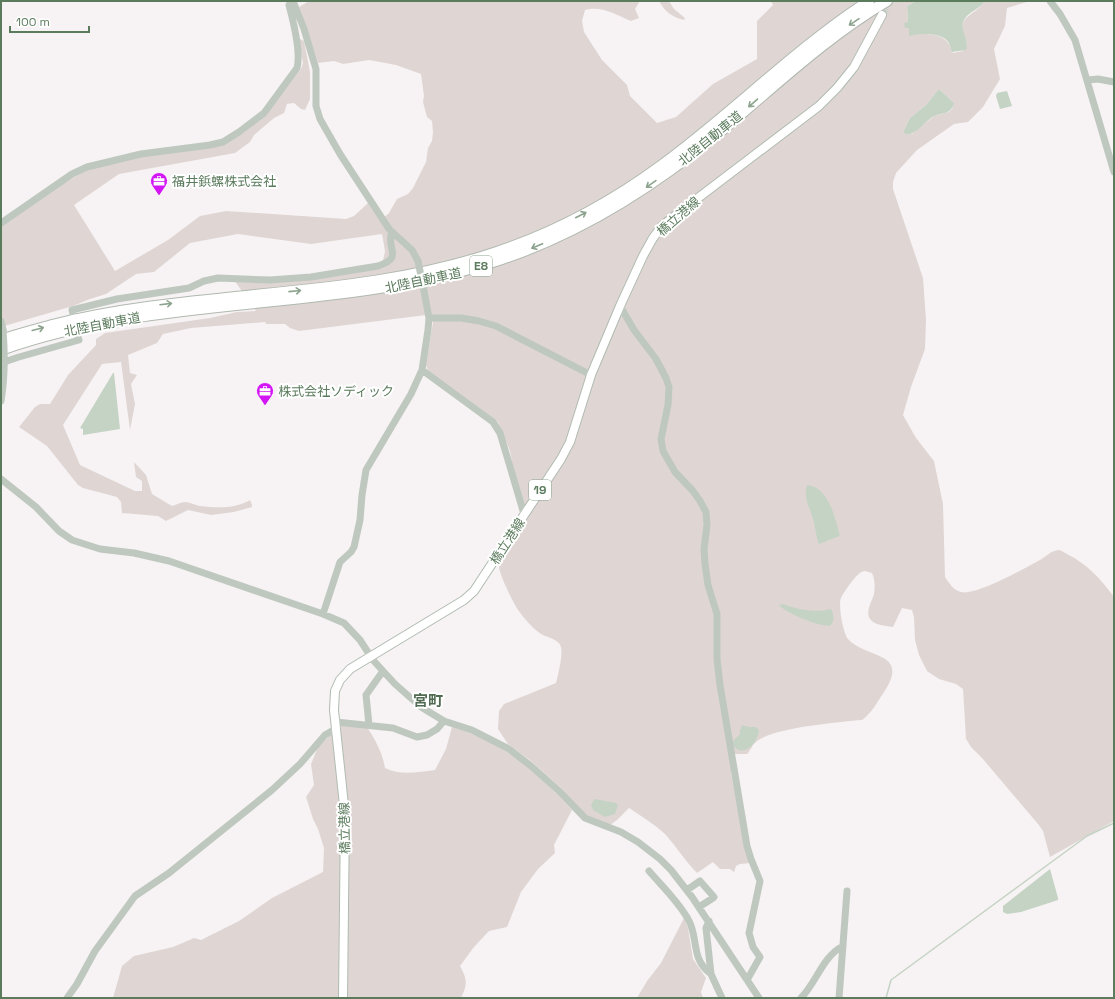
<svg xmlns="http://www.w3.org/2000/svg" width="1115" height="999" viewBox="0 0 1115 999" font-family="'Space Grotesk','Noto Sans JP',sans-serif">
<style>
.green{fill:#dfd6d4;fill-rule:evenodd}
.water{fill:#c5d3c4}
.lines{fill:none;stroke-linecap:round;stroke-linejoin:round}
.stream{stroke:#c5d3c4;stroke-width:1.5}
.major-tunnel{stroke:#d0d5ce;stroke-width:8;stroke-dasharray:8 4;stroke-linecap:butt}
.major-casing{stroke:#b0bbb1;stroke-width:10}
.highway-casing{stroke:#b0b9b0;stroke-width:12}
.minor{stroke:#bfc8bf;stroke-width:7}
.major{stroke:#fff;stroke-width:8}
.highway{stroke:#fff;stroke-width:10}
.minor-bridge{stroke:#bfc8bf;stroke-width:7}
.oneway{stroke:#8ca38e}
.labels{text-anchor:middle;stroke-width:4;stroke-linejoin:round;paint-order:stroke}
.shield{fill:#fff;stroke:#8ca38e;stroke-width:1}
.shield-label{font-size:12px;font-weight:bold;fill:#5b7b5d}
.street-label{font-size:13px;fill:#5b7b5d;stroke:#fff}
.poi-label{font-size:13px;fill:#5b7b5d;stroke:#fff;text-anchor:start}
.quarter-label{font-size:15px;font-weight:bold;fill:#516b53;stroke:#fff}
</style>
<rect width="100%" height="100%" fill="#f7f3f4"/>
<!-- green -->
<path class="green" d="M309 1H640L635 9 639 18 631 21C616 15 602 5 585 10L582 21 584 32 602 60 627 85 630 96 657 123 676 117 713 84 757 59V21L773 5 771 1H916L907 6 908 23H904L916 34C925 33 944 34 949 44 951 47 951 50 953 53L963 51 967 44C955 13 971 20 985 1H1030L1007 8 1005 26 994 49 1000 79 983 107 968 122 954 124 917 150 896 173 893 182V189L923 278 926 320 925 349 911 387 903 415 916 438 934 461 943 504 945 577C949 583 953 590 961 592 976 596 1025 568 1040 560 1045 557 1052 550 1059 550 1061 550 1065 553 1067 554 1086 563 1102 580 1114 597V821L1050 857 1043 831 1038 824 982 758 971 747 966 739 963 689 956 684 939 679 927 671 919 655 915 640 914 617 912 610 902 608 893 627C886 626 874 625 870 619 865 612 872 601 874 594 875 587 875 580 872 573L865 571C863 571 861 572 860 573 855 576 844 592 841 598 838 605 843 632 848 639 866 659 911 651 884 692 878 701 871 714 862 720 840 722 770 728 756 742 752 745 751 750 747 754H734L731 772 745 849 751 863 740 864 736 866 734 872 730 869H720L713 862 697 873C685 861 676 846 665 834 654 824 641 816 629 808L617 820 610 825 594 820 582 812 562 789 542 771 531 761 508 744 498 729 499 711 504 704 556 683C558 675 563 655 561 647 559 639 548 638 541 634 533 629 524 618 518 610 513 602 498 573 499 565 499 554 516 533 523 523L510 451 498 422 428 371 426 365 433 322 432 319 426 315 299 331 290 328 285 324H266L265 322 191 328 163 334 157 343 128 355 130 373 137 375 131 384 135 404 130 430 121 362 102 364 63 425 80 465 135 491H142V481L136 477 134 462 146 475 152 494 172 506C176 505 181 502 185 502 189 502 195 505 200 506 217 508 235 509 250 500L252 505V507L234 512 211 515 188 510 166 521 158 516 122 513 121 502 117 497 83 488 78 485 47 446 19 427 35 407 40 404H50L68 375 96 345V339L105 333 210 318 237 312 256 311 234 280 257 282 382 266 385 251 382 234 311 244 238 234 190 243 154 272 136 274 106 294 90 299 73 306 1 327V225L62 184 89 169 146 155 224 144 245 132 268 112 284 89 301 69 303 63 298 38 304 41 310 72V99L305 110 301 109 294 103 287 104 284 113 274 118 254 135 250 142 235 153 119 174 74 205 115 271 168 240 200 216 226 211 346 219 354 216 368 203 380 221 389 213 397 199 408 194 413 188 426 162 428 148 432 141 433 132 432 121 427 117 423 102 424 96 421 74 396 65 369 60 343 64 334 61 318 63 299 7ZM938 90H940L954 103 952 109 949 112 934 116 912 134 903 132 910 118 926 105Z
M659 1H669L674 9 685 18 684 20C672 17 665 12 659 1Z
M341 724 367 727C375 739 383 754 385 768 401 776 418 772 435 770L446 749 452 727C500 739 539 774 572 810L554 845 555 853 538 869 521 892 507 927 489 931 474 947 460 966C467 979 468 984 461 998H113L122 966 134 956 173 947 194 938 201 940 239 921 272 898 323 872 324 848 318 829 313 819 306 797 314 785 311 764 318 747 339 727Z
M684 918 688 928 693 959 706 978 701 992 703 998H637L647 981 661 963Z"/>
<!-- water -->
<path class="water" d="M916 1H985C980 9 968 12 964 20 959 30 970 41 966 50L952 52C951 49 950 46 949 43 943 32 920 33 909 36V28H905L904 23 908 22 907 6Z
M938 90H940L954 103V104C949 117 941 111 931 118 924 123 915 136 906 134L903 132 910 118 926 105Z
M1007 91 1012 106 1000 109 996 96 997 93Z
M113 373H114L120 429 83 435V429L80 428Z
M807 485C829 487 835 518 840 536L826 541 824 543V542L819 544 818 542C816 534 815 527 813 519 810 508 803 498 807 485Z
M783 604C799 610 814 613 831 609 834 615 835 621 830 626 818 626 787 614 779 605Z
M742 725 749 727H756L759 730C758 743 743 760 732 744L734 740 740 734V730Z
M595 799 616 803 618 805 615 814 605 817 593 810 591 805 593 801Z
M1050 869 1058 898V900L1021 912 1007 914 1003 912V906Z"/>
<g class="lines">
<!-- stream -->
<path class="stream" d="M886 998 891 980 1087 836 1114 823"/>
<!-- major-tunnel -->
<path class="major-tunnel" d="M882 15 890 1"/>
<defs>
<path id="major" d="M343 998 345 815 334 710 335 691 340 680 350 669 464 600 474 591 561 459 570 442 591 375 620 306 643 256 653 238 662 226 677 214 819 106 837 88 854 67 882 15"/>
<path id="highway" d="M1 340C18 334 35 330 52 325 198 288 353 301 497 252 556 232 612 202 662 165 733 113 795 49 869 1
M1 350C163 292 340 314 502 259 583 232 656 185 721 131 775 86 826 37 887 1"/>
</defs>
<!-- major casing -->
<use href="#major" class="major-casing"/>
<!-- highway casing -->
<use href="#highway" class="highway-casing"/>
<!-- minor -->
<path class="minor" d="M293 1 304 29 316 69V106L320 119 340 154 389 229 412 250 418 261
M1050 1 1060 14 1075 40 1114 172
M1088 80 1098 79 1114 82
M1 223 72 174 87 167 141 154 210 145 223 142 239 132 264 113 297 68C301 53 293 20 289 5
M620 306 634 330 656 359 666 378 669 387 668 405 661 439 663 451 675 472 693 491 700 501 706 512 707 525 704 549 705 564 708 585 717 614V659L720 685 747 846 751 859 760 881 749 933 753 947 760 957 747 980
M73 314 72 310 117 299 189 288 204 281 218 278 270 280 311 277 378 266C405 257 385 249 392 232
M429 318H461L479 321 496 326 591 375
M1 321 3 330
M1 363 19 357 79 340 78 337
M422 370 493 422 500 433 524 514
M1 479 36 507 59 531 72 540 100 549 134 553 169 561 323 614 344 623 360 640 373 660 383 671 395 684 421 707 444 721 472 730 509 749 531 766 559 791 585 818 621 832 638 842 660 859 671 870 692 897 759 998
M323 614 340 562 351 552 354 547 360 520 362 495 366 470 411 394 422 370 428 330 429 318 424 291
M336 722 393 728 417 737 427 735 437 729 444 721
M369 725 366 695 383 671
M649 871C662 886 678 901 688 919 699 937 690 959 711 974
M687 890 700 881 714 897 713 898 699 907
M709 921 706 928 711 974 722 998
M67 998 77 984 95 951 135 896 169 873 272 790 300 764 325 735 337 728
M801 998C817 982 822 957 843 946
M839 998 847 891"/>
<!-- major -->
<use href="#major" class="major"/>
<!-- highway -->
<use href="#highway" class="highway"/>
<!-- minor-bridge -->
<path class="minor-bridge" d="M418 261 424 291
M1 401C5 377 5 354 3 330"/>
</g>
<!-- one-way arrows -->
<defs><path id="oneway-shaft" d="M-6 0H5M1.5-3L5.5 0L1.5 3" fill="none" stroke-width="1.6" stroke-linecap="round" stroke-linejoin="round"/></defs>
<g class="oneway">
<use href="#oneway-shaft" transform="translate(854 22) rotate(146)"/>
<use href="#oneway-shaft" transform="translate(753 103) rotate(139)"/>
<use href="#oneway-shaft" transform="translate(651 184) rotate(145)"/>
<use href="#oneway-shaft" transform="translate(581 215) rotate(-27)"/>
<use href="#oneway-shaft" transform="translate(537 246) rotate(157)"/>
<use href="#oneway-shaft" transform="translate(295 291) rotate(-6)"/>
<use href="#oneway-shaft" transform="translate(166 304) rotate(-7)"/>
<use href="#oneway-shaft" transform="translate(38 329) rotate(-15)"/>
</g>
<!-- icons -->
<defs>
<symbol id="office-pin" viewBox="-11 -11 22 30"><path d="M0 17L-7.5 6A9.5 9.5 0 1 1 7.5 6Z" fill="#d216f4" stroke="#fff"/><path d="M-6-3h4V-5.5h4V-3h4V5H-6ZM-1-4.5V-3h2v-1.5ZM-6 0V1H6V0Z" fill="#fff"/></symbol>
</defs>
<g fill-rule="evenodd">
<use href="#office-pin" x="149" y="171" width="20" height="27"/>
<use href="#office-pin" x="255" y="381" width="20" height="27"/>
</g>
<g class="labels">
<!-- shield labels -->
<g class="shield">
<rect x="470" y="256" width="22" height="20" rx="3"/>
<rect x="529" y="480" width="22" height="20" rx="3"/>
</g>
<g class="shield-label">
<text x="481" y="270">E8</text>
<text x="540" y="494">19</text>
</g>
<!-- street labels -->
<g class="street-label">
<text transform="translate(710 138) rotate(-39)" y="5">北陸自動車道</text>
<text transform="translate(678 216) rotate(-41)" y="5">橋立港線</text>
<text transform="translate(423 280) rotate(-12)" y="5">北陸自動車道</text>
<text transform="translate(102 324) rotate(-11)" y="5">北陸自動車道</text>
<text transform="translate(507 541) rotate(-57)" y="5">橋立港線</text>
<text transform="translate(344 828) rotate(-91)" y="5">橋立港線</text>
</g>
<!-- poi labels -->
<g class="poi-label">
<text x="172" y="186">福井鋲螺株式会社</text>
<text x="278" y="396">株式会社ソディック</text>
</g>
<!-- quarter labels -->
<g class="quarter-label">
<text x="428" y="706">宮町</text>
</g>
</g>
<!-- border -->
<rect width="1115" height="999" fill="none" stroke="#5b7b5d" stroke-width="4"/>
<!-- scale -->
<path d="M10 26v6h79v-6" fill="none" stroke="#5b7b5d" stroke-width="2"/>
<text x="16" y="26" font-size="12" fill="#5b7b5d" stroke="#ffffff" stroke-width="3" paint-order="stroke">100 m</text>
</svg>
